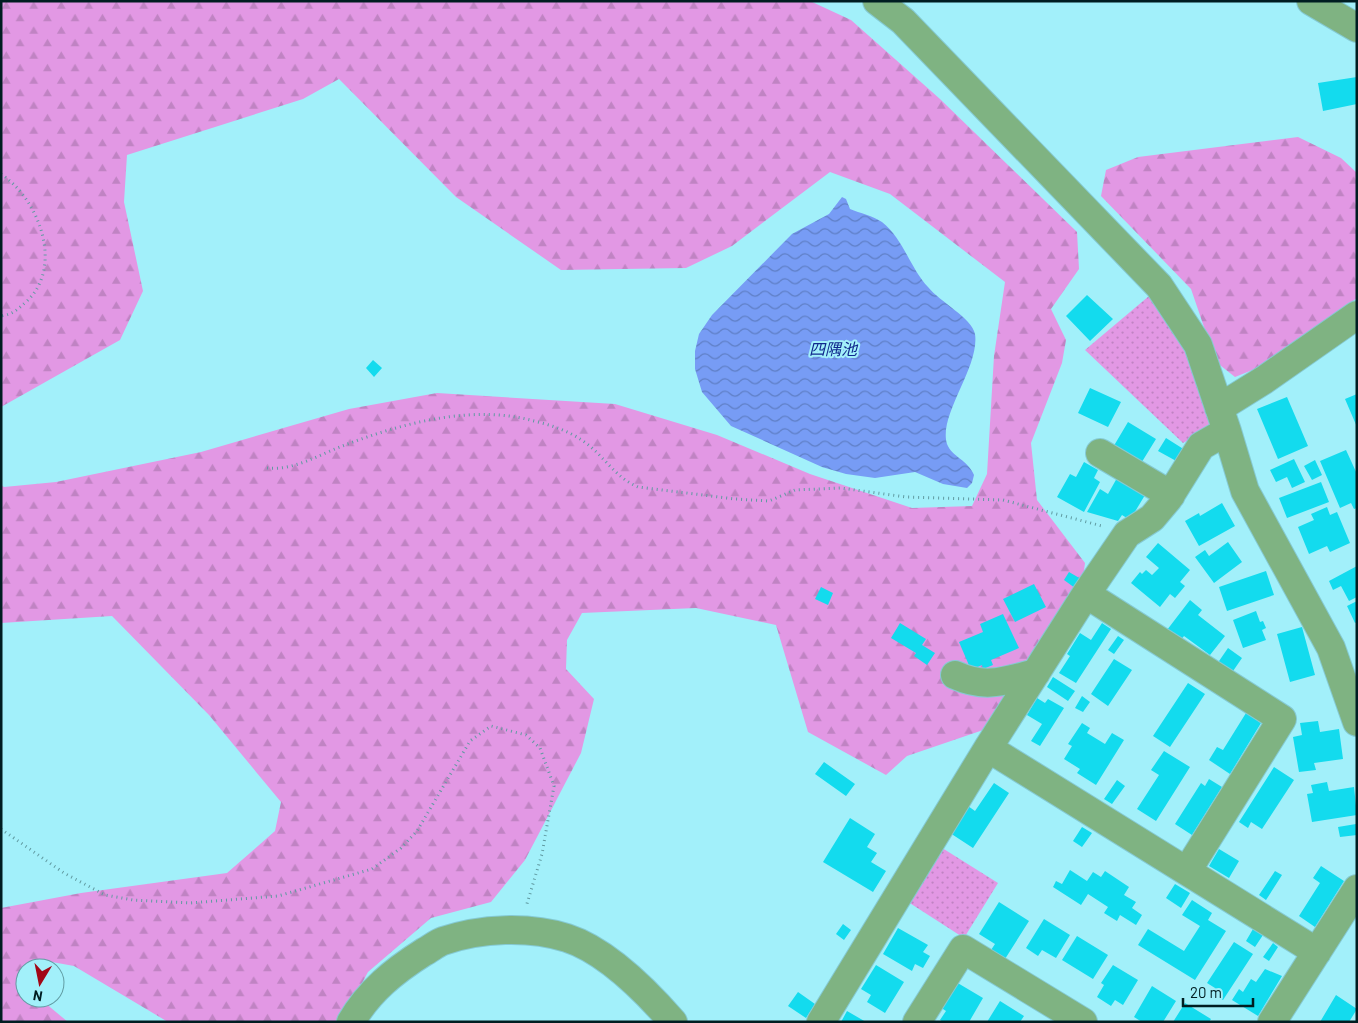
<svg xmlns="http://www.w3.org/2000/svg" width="1358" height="1023" viewBox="0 0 1358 1023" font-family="Barlow,'Noto Sans JP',sans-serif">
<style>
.grass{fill:url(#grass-dots)}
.forest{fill:url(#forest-firs)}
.water{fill:url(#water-waves)}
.building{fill:#13dbee}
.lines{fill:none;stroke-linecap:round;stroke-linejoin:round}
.minor-casing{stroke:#85cad3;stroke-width:30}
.path{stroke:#609aa1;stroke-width:3;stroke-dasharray:1 4;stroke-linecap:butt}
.minor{stroke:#7fb382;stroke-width:28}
.labels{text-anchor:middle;stroke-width:4;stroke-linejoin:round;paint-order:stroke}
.water-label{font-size:16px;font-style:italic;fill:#10288d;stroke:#a2f0fa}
</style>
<defs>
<pattern id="grass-dots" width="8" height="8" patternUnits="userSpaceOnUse" patternTransform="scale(1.25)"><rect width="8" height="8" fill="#e298e4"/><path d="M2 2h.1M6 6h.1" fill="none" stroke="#c083c3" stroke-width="1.8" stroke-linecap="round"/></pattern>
<pattern id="forest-firs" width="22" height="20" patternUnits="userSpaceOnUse" patternTransform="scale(1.25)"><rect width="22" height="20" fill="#e298e4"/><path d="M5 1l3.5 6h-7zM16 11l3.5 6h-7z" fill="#c083c3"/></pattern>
<pattern id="water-waves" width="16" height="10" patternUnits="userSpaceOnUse" patternTransform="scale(1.25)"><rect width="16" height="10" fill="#779cf5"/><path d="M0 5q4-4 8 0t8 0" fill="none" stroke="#5f7fc6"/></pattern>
</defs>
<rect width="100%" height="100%" fill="#a2f0fa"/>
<!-- grass -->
<path class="grass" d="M1149 296 1185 347 1212 426 1183 443 1085 350Z
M939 846 998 883 964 938 905 900Z"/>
<!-- forest -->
<path class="forest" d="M1 1H810L851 20 940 99 1077 232 1079 269 1051 309 1066 340 1062 363 1031 443 1037 500 1085 563 1082 586 992 727 907 756 886 775 808 732 776 625 696 608 582 613 567 640 566 669 594 699 581 753 525 860 491 902 431 918 368 972 341 1022H168L74 966 41 960 39 968H25V998H39L68 1022H1V908L81 893 227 873 275 831 281 802 209 715 112 616 1 623V485L4 487 56 482 201 452 349 409 437 393 615 404 717 435 810 474 912 508 972 506 987 474 994 356 1005 282 890 194 830 172 732 246 686 268 561 270 456 197 339 79 303 99 127 155 124 202 143 291 120 340 1 407Z
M1298 137 1341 158 1357 173V298L1260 367 1235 377 1216 362 1191 289 1101 196 1106 170 1138 157Z"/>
<!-- water -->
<path class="water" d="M842 197 846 199 850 209C860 213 873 216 882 222 903 238 910 268 928 287 940 302 972 318 975 334 980 367 938 415 947 444 952 457 968 460 974 475L972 483 967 488 943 484 915 472 875 478 846 474 822 467 731 426 702 392 695 369V351L699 334 712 315 792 234 829 214Z"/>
<!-- building -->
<path class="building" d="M1357 77V104L1323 111 1318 83Z
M1087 295 1113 319 1090 341 1066 316Z
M373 360 382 368 374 377 366 368Z
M1090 388 1121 402 1108 427 1078 413Z
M1357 394V427L1345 399Z
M1287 397 1308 446 1278 459 1257 409Z
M1128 422 1156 439 1140 465 1112 449Z
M1166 438 1185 450 1178 462 1158 451Z
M1346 450 1357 474V508L1354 509 1351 503 1340 508 1320 461Z
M1294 459 1305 482 1292 488 1287 477 1276 482 1270 470Z
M1315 460 1322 475 1312 480 1304 466Z
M1084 462 1098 470 1094 478 1100 482 1084 512 1057 497 1070 474 1076 477Z
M1117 478 1145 495 1130 520 1122 515 1118 521 1087 512 1100 489 1108 494Z
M1321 482 1329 502 1287 518 1279 498Z
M1222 503 1235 526 1199 546 1185 521 1199 513 1200 516Z
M1327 507 1330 515 1337 512 1350 543 1330 552 1327 546 1309 554 1298 527 1314 520 1311 514Z
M1228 542 1242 562 1214 583 1195 557 1205 550 1209 556Z
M1158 543 1190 570 1180 582 1185 586 1175 598 1170 594 1160 607 1131 583 1140 572 1142 574 1146 570 1152 575 1159 568 1146 557Z
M1357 566V597L1349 601 1341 586 1333 590 1329 581Z
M1266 571 1274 595 1227 611 1219 587Z
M1069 572 1081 579 1075 588 1064 580Z
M1034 584 1046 607 1015 622 1003 599Z
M821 587 833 593 828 605 815 599Z
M1190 600 1202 610 1198 615 1225 636 1210 655 1184 636 1180 641 1167 630Z
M1357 601V622L1355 623 1347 606Z
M1256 611 1260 622 1263 621 1266 628 1262 630 1266 640 1243 648 1233 620Z
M1003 614 1019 648 991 660 993 665 983 669 982 665 971 670 959 642 983 632 980 624Z
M900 623 926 639 922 645 935 653 927 665 914 656 916 653 891 638Z
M1102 623 1111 629 1076 683 1059 673 1070 656 1067 654 1080 633 1091 640Z
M1302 627 1315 675 1290 682 1277 634Z
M1118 636 1124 640 1114 654 1108 650Z
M1228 648 1242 658 1231 674 1217 664Z
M1114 659 1132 670 1108 706 1091 694Z
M1053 677 1075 691 1068 701 1047 687Z
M1188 683 1205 694 1170 747 1153 736Z
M1082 696 1090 702 1083 712 1075 708Z
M1037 698 1045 703 1048 699 1064 708 1040 746 1031 741 1042 724 1027 715Z
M1246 713 1261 723 1230 774 1209 760 1217 747 1223 750Z
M1318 721 1320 732 1339 729 1343 759 1314 763 1316 770 1299 772 1293 737 1302 735 1300 723Z
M1082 723 1090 728 1087 733 1105 744 1112 733 1124 740 1096 785 1077 773 1080 769 1064 759 1072 746 1068 744Z
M1164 751 1190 767 1156 821 1137 809 1159 775 1151 770Z
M824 762 855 784 846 796 815 774Z
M1274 767 1294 780 1262 829 1251 822 1248 828 1239 822Z
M1209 779 1222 787 1192 835 1175 824 1201 783 1205 786Z
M1117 780 1125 786 1112 804 1104 799Z
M1327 782 1329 791 1354 787 1357 815 1312 822 1307 794 1313 793 1311 785Z
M994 783 1009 793 973 848 950 833 968 806 975 811Z
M850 818 875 834 867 847 877 853 871 862 886 871 873 892 823 862Z
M1356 824 1357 835 1340 837 1338 827Z
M1082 827 1092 833 1082 847 1073 841Z
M1219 849 1239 861 1229 878 1209 866Z
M1321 866 1344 881 1315 927 1299 916 1320 883 1313 878Z
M1070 870 1087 881 1093 872 1101 877 1105 871 1129 887 1124 895 1136 902 1132 908 1142 915 1136 925 1120 915 1117 921 1104 913 1108 907 1088 894 1081 905 1053 887 1056 881 1062 884Z
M1275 871 1282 875 1266 900 1259 895Z
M1175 884 1190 893 1181 908 1166 898Z
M1192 900 1212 913 1208 920 1226 931 1195 980 1138 945 1148 929 1184 951 1200 926 1182 915Z
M999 902 1029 921 1005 959 991 950 995 944 979 934Z
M1044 919 1070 935 1056 958 1042 950 1038 956 1026 948Z
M843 924 851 930 844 940 836 934Z
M898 928 928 945 923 952 930 956 923 968 915 964 912 971 883 954Z
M1253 929 1263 935 1255 947 1246 941Z
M1077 936 1108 955 1093 979 1062 960Z
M1234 942 1253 954 1223 1000 1212 993 1215 988 1207 983Z
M1273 943 1278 947 1269 961 1263 957Z
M876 965 904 982 885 1013 867 1002 871 995 861 989Z
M1113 965 1138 980 1123 1005 1115 1000 1111 1006 1097 997 1104 985 1101 983Z
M1265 969 1282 976 1258 1016 1232 1000 1239 989 1243 992 1251 979 1256 982Z
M956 982 983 998 969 1022H943L940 1020 946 1011 940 1007Z
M1152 986 1176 1001 1163 1022H1142L1134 1017Z
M798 992 815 1004 806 1018 788 1006Z
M1336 995 1357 1009 1349 1022H1320Z
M1000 1001 1024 1016 1020 1022H987Z
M1185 1003 1211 1019 1209 1022H1173Z
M847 1011 866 1022H841Z"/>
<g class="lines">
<defs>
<path id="minor" d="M877 1 903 21 1159 286 1198 345 1227 431 1245 491 1331 648 1357 722
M1311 1 1357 28
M1219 408 1264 380 1357 315
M1100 453 1171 495
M1086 594 1282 719 1187 871
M955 675C986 689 1004 681 1036 673
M988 748 1317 952
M351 1022C369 991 394 971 424 952 430 949 437 943 443 941 481 928 529 926 567 938 607 951 646 991 673 1022
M821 1022 988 748 1086 594 1127 534 1152 518 1168 499 1201 446 1227 431
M917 1022 963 949 1083 1022
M1272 1022 1357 889"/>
</defs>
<!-- minor casing -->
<use href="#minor" class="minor-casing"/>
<!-- path -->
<path class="path" d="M1 174C39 199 64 266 27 301 18 309 14 314 1 316
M267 468C294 471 320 454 345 445 403 423 473 404 534 421 551 425 569 431 583 441 604 455 614 477 638 487L735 499 769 501 795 490 841 488 906 497 1003 500 1102 526
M1 829 64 873 105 895 133 900 190 903 278 896 372 869 401 848 417 831 470 741 491 726 526 735 540 748 554 786 542 854 526 907"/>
<!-- minor -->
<use href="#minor" class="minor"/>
</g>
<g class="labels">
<!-- water labels -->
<g class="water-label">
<text x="833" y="355">四隅池</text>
</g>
</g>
<!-- border -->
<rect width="1358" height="1023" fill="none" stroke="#001d21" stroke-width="5"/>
<!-- north arrow -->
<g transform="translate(40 983) rotate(190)"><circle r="24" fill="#a2f0fa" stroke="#619ca3"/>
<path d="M0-4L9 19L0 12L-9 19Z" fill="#a20716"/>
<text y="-8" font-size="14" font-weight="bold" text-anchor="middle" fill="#001d21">N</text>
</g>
<!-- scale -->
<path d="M1183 998v8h70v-8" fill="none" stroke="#001d21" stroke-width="2.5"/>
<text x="1190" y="998" font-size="15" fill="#001d21" stroke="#a2f0fa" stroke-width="4" paint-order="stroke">20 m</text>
</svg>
